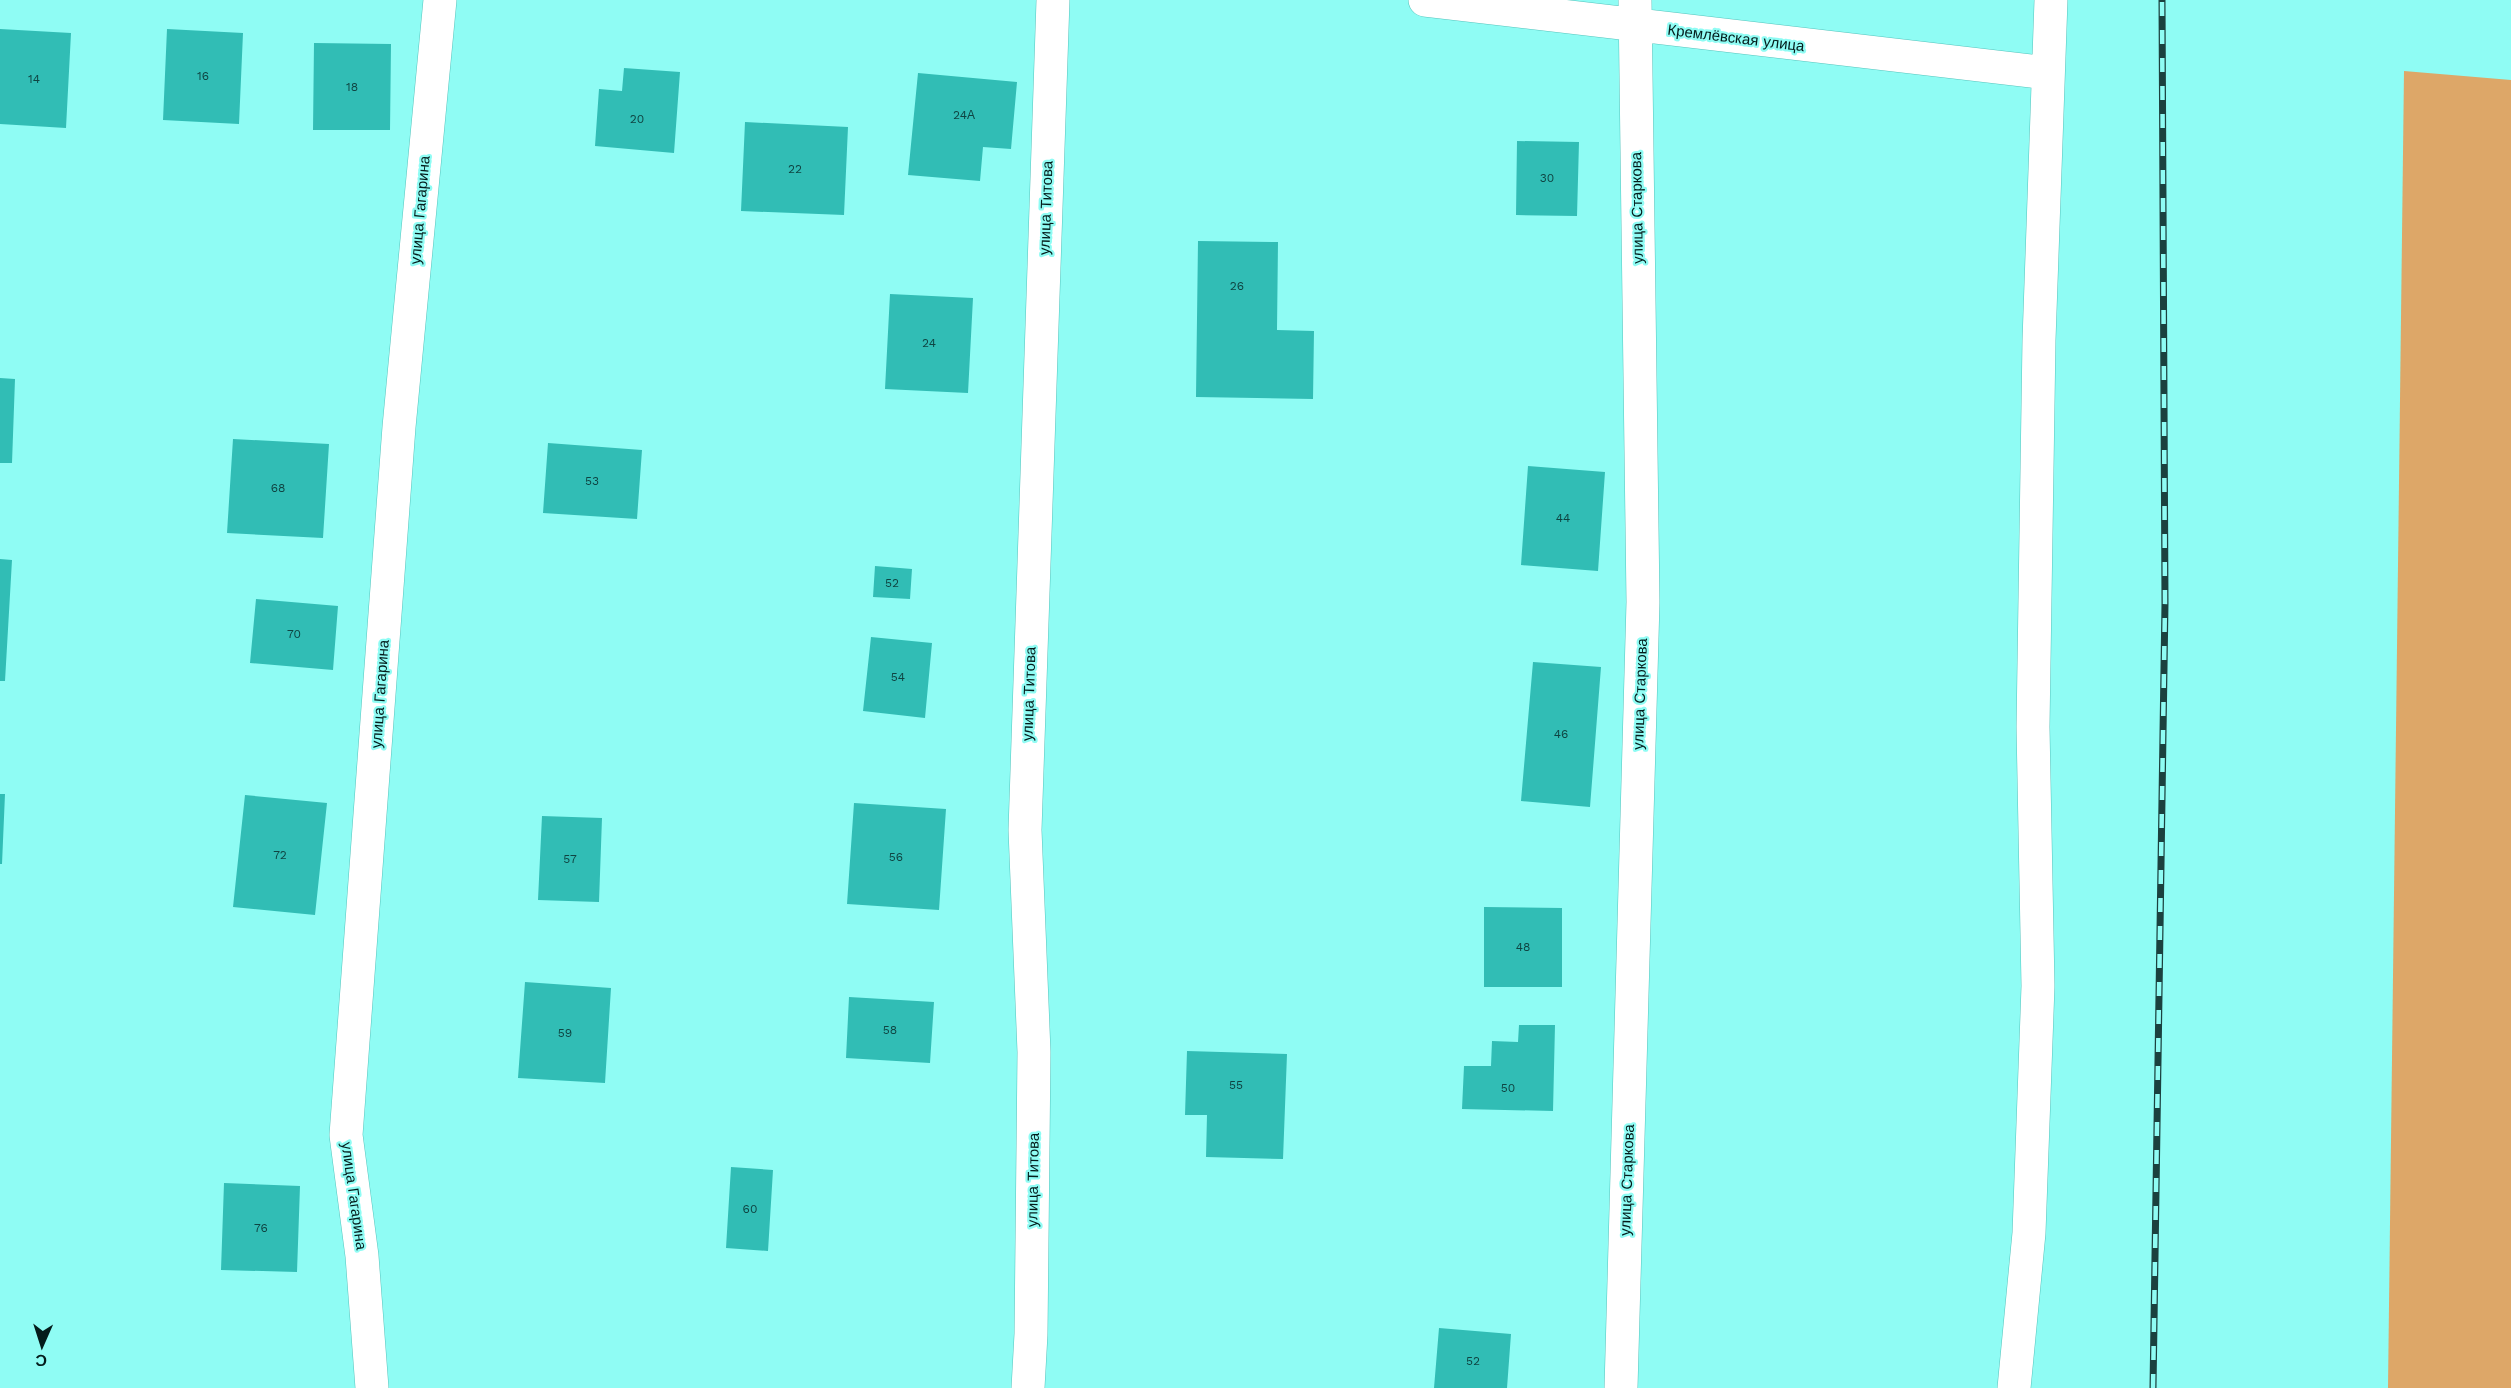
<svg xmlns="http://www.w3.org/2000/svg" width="2511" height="1388" viewBox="0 0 2511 1388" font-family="'Work Sans',sans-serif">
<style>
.green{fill:#dda768}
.building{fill:#31bdb5}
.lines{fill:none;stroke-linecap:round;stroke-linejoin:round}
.minor-casing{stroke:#54c4bd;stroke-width:34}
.minor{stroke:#fff;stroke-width:33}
.rail-casing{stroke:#1b413f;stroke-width:7}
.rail{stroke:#8ffcf4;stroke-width:4.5;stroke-dasharray:14;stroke-linecap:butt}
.labels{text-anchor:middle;stroke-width:4.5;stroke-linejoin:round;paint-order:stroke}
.number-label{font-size:12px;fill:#0f4442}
.street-label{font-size:15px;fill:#041c1b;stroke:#8ffcf4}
</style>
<rect width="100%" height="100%" fill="#8ffcf4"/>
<!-- green -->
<path class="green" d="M2404 71 2511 80V1388H2388Z"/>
<!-- building -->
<path class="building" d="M0 29 71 33 66 128 0 124Z
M167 29 243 33 239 124 163 120Z
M314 43 391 44 390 130H313Z
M624 68 680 72 674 153 595 146 599 89 622 91Z
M918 73 1017 82 1011 149 983 147 980 181 908 175Z
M745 122 848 127 844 215 741 211Z
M1517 141 1579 142 1577 216 1516 215Z
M1198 241 1278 242 1277 330 1314 331 1313 399 1196 397Z
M890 294 973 298 968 393 885 389Z
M0 378 15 379 12 463H0Z
M233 439 329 444 323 538 227 533Z
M548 443 642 450 637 519 543 513Z
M1528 466 1605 472 1598 571 1521 565Z
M0 559 12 560 5 681H0Z
M875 566 912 569 910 599 873 597Z
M256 599 338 606 333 670 250 663Z
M871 637 932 643 925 718 863 711Z
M1533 662 1601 667 1590 807 1521 801Z
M0 794H5L2 864H0Z
M245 795 327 803 315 915 233 907Z
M854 803 946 809 939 910 847 904Z
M542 816 602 818 599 902 538 900Z
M1484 907 1562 908V987H1484Z
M525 982 611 988 605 1083 518 1078Z
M849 997 934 1002 930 1063 846 1058Z
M1519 1025H1555L1553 1111 1462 1109 1464 1066H1491L1492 1041 1518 1042Z
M1187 1051 1287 1054 1283 1159 1206 1157 1207 1115H1185Z
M731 1167 773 1170 768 1251 726 1248Z
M224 1183 300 1186 297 1272 221 1270Z
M1439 1328 1511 1334 1507 1388H1434Z"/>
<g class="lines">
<defs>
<path id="minor" d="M1425 0 2048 73
M372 1388 362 1256 346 1135 399 427 440 0
M1028 1388 1031 1334 1034 1052 1025 830 1053 0
M1621 1388 1643 602 1635 0
M2014 1388 2029 1233 2038 986 2033 727 2039 340 2051 0"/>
</defs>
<!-- minor casing -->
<use href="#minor" class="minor-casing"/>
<!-- minor -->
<use href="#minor" class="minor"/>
<defs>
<path id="rail" d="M2153 1388 2165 603 2162 0"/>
</defs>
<!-- rail casing -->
<use href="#rail" class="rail-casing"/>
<!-- rail -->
<use href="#rail" class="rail"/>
</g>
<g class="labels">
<!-- number labels -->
<g class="number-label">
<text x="203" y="80">16</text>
<text x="34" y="83">14</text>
<text x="352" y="91">18</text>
<text x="964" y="119">24А</text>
<text x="637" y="123">20</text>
<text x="795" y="173">22</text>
<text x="1547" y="182">30</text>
<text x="1237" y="290">26</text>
<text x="929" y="347">24</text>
<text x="592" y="485">53</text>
<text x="278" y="492">68</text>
<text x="1563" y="522">44</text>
<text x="892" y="587">52</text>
<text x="294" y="638">70</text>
<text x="898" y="681">54</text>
<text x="1561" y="738">46</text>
<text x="280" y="859">72</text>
<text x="896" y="861">56</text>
<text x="570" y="863">57</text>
<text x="1523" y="951">48</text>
<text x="890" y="1034">58</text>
<text x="565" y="1037">59</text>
<text x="1236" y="1089">55</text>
<text x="1508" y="1092">50</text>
<text x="750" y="1213">60</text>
<text x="261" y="1232">76</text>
<text x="1473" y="1365">52</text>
</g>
<!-- street labels -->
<g class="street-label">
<text transform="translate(1736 38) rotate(7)" y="5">Кремлёвская улица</text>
<text transform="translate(1046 208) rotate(-88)" y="5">улица Титова</text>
<text transform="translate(1637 208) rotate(-91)" y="5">улица Старкова</text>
<text transform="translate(420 210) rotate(-85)" y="5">улица Гагарина</text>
<text transform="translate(380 694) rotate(-86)" y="5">улица Гагарина</text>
<text transform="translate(1029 694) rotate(-88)" y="5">улица Титова</text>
<text transform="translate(1640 694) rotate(-88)" y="5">улица Старкова</text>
<text transform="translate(1033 1180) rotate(-89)" y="5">улица Титова</text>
<text transform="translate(1627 1180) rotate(-88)" y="5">улица Старкова</text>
<text transform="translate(354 1196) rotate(82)" y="5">улица Гагарина</text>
</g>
</g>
<!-- north arrow -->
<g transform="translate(42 1346) rotate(183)" stroke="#8ffcf4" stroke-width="4.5" paint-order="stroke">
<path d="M0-4.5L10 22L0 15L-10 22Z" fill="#041c1b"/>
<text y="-9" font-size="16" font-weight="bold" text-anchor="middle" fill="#041c1b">С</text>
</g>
</svg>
